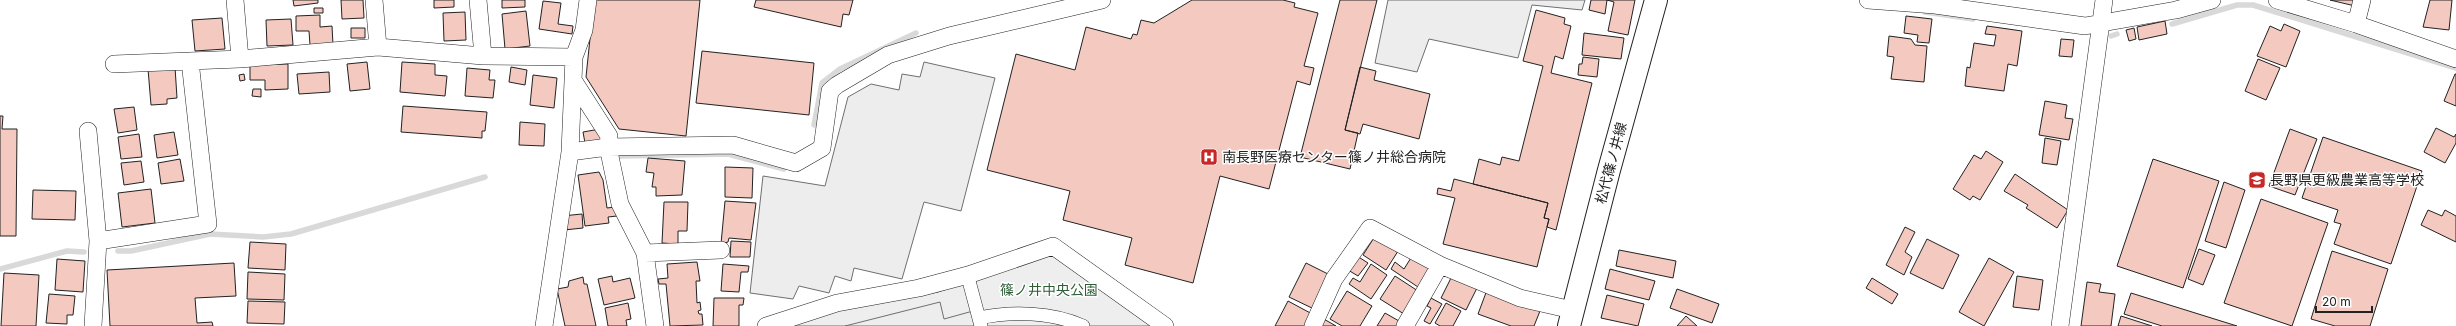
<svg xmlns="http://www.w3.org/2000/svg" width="2456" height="326" viewBox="0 0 2456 326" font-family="Inter,'Noto Sans JP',sans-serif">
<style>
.park{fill:#eee;stroke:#6f6f6f}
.parking{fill:#ededed;stroke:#6f6f6f}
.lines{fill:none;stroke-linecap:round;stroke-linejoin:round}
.stream{stroke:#d9d9d9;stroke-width:5.5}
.building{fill:#f3c9c0;stroke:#222}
.pedestrian-casing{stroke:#222;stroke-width:14}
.minor-casing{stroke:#222;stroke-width:18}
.secondary-casing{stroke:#222;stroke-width:24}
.pedestrian{stroke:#fff;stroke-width:13}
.minor{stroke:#fff;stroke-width:17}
.secondary{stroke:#fff;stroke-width:22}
.labels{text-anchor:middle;stroke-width:3;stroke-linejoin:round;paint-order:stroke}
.poi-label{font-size:14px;fill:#222;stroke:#fff;text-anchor:start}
.street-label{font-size:14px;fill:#222;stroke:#fff}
.park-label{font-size:14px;fill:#2f5e38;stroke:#fff}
</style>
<rect width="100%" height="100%" fill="#fff"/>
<!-- park -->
<path class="park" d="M1056 251 1158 326H792L837 311 938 292Z"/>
<!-- parking -->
<path class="parking" d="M1388 0H1585L1582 10 1532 5 1518 58 1429 39 1417 72 1375 63Z
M924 62 995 78 961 211 924 202 902 279 854 268 851 281 835 276 829 293 799 286 793 299 750 293 763 176 825 186 848 97 871 84 899 90 902 74 920 77Z
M940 302 944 319 973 311 978 326H845Z"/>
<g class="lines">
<!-- stream -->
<path class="stream" d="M1925 12 1973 19
M2172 24 2237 5H2253L2456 68
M2111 36 2117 34
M814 125 822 83 840 69 916 33
M619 156 728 154 784 169
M118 251H131L210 234 263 237 291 234 485 177
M0 269 67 251 84 252"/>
</g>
<!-- building -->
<path class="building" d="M293 0H318V3L294 6Z
M341 0H363L364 18 342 19Z
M434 0H454V7L434 8Z
M502 0H525V7L502 8Z
M594 0H700L686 136 619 129 586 77Z
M756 0H853L849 15 843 14 841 27 754 7Z
M1192 0H1283L1295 3 1294 7 1318 13 1304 66 1314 68 1310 85 1297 81 1269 189 1220 176 1193 283 1125 265 1132 238 1063 220 1070 191 987 170 1016 54 1075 70 1086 27 1131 39 1133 34 1137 35 1141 20 1154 23Z
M1340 0H1377L1345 130 1358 133 1350 169 1300 157Z
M1591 0H1635L1628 35 1608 31 1614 2 1607 0 1605 14 1589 10Z
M2330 0H2355V6Z
M2430 0H2452L2449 30 2423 27Z
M543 1 561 3 558 24 573 26 572 34 539 29Z
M314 8H323V13H314Z
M1536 10 1565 18 1564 24 1571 26 1563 59 1555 56 1551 73 1592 83 1556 230 1547 227 1549 219 1544 218 1548 203 1473 184 1479 159 1500 165 1502 157 1519 161 1543 66 1523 61Z
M526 11 530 46 505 49 502 14Z
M465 12 466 40 444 41 443 13Z
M320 15V27L332 26 333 45H310L309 31H296V16Z
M1906 16 1932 19 1929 43 1917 42 1918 35 1904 33Z
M222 18 225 49 195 51 192 20Z
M291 19 293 45 267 46 266 20Z
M2165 21 2167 34 2139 40 2137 27Z
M2284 24 2300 31 2286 67 2257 56 2270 26 2281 31Z
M1987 26 2022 31 2017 66 2008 64 2004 91 1965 86 1967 67 1970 68 1974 43 1994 46 1996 35 1985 34Z
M351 28H365V38H351Z
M2134 28 2136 39 2129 41 2126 30Z
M1584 33 1624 38 1621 59 1582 55Z
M1889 36 1911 39 1915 45 1927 46 1924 82 1891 79 1894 57 1887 56Z
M2061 39 2074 40 2072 57 2059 56Z
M702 51 814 63 809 115 696 103Z
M1583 57 1599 59 1597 77 1578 75 1579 64H1582Z
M2258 59 2280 68 2266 100 2245 91Z
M367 62 370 89 350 91 347 64Z
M402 62 435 64V75L447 76 445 96 400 92Z
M288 64V89L265 90V80H250V65Z
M175 67 177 98 167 99V104L151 105 148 69Z
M511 67 527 70 525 85 509 82Z
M1360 67 1376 71 1374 80 1430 94 1419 139 1363 124 1360 134 1345 130Z
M467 68 490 70 489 80H495L493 98 465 96Z
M329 72 330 92 299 94 297 74Z
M244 74 245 80 240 81 239 75Z
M2455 74H2456V106L2444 101Z
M533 75 557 78 554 108 530 105Z
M253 89H261V97L252 96Z
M2045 101 2067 105 2065 118 2073 119 2069 140 2039 135Z
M403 106 487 112 485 131H482V138L401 132Z
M134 107 137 130 118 133 114 109Z
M0 116H3L2 129H17L16 236H0Z
M520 122 545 124 544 146 519 145Z
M2436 128 2454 137 2456 134V143L2445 163 2424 152Z
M600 129 602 140 585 143 583 132Z
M2290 129 2317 139 2295 195 2269 186Z
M174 132 178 155 157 158 154 135Z
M139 134 142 157 121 159 118 137Z
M2323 137 2422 171 2391 264 2334 244 2341 224 2334 222 2338 210 2302 198Z
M2045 138 2061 141 2057 165 2042 163Z
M1986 151 2003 162 1980 200 1973 196 1970 200 1953 189 1974 155 1981 159Z
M648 158 685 161 682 195 656 196V187H652L654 173 646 172Z
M180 159 184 181 161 184 158 163Z
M2153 159 2219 181 2183 288 2117 266Z
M141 161 144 182 124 185 121 163Z
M725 167 753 168 752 198 725 197Z
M599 172 603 180 607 208 615 207 617 216 608 217 609 223 585 226 578 175Z
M2015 174 2068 210 2057 228 2026 208 2028 205 2004 191Z
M1454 179 1548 203 1544 218 1549 219 1537 267 1443 244 1455 198 1437 194 1438 188 1451 191Z
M2224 182 2245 190 2226 248 2205 241Z
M151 189 155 223 122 227 118 193Z
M33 190 76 191 75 220 32 219Z
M2261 199 2328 223 2292 326 2224 303Z
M725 201 756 203 751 240 729 238 728 242 721 244Z
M664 202H688L687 231H678V244L662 243Z
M2428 210 2442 216 2445 210 2456 216V242L2421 225Z
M582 214 583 228 564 230 562 216Z
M1905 227 1915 232 1905 252 1912 257 1904 275 1886 265Z
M1377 233 1400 248 1386 270 1363 255Z
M1927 239 1959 255 1943 289 1910 273Z
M731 241 751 242 750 257H730Z
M250 242 286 244 285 270 248 268Z
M2199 249 2215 255 2203 285 2188 279Z
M1619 250 1676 261 1673 278 1616 266Z
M2332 251 2388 269 2370 326H2335L2311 319Z
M1414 253 1435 267 1421 289 1391 269 1395 262 1404 269Z
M1357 256 1368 263 1358 276 1348 270Z
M1989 258 2014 272 1984 326 1959 312Z
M57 259 85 261 83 292 55 290Z
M697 262 700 281H696L697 303 700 302 701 310 698 311 699 314H702L703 325 670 326 666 284H659L658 279 668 278 667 264Z
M234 263 236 296 195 298 197 323 212 322 213 326H110L107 270Z
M1306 263 1332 276 1314 309 1289 297Z
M723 264 749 266 748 272H741L739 292 721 291Z
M1371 264 1387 275 1371 299 1349 284 1353 278 1360 282Z
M1610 269 1655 281 1649 300 1605 289Z
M248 272 285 274 284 300 247 299Z
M4 273 39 275 36 326H1Z
M612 276 613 282 630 278 635 298 604 305 598 279Z
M1395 276 1418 291 1404 314 1380 299Z
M1452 276 1477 288 1466 310 1441 298Z
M2017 276 2043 280 2039 310 2013 307Z
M583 277 584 284H587L596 326H565L557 289 568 287 569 281Z
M1872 278 1898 294 1892 304 1866 288Z
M2087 282 2101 284 2099 292 2115 294 2111 326H2081Z
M1677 289 1719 304 1712 323 1670 308Z
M1487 290 1540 311 1534 326H1511L1478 314Z
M1347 291 1372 306 1360 326H1342L1330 319Z
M2131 293 2237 326H2162L2124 314Z
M49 294 75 296 73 315H67V324L46 323Z
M1607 295 1644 304 1638 326 1601 318Z
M714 298H744L743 305H739V326H713Z
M1431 298 1442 304 1430 324 1424 321 1431 308 1427 306Z
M248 301 285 302 284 324 247 323Z
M1288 301 1314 315 1309 326H1275Z
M628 303 631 319 626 320 627 326H608L605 308Z
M1446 303 1461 311 1453 326H1440L1435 323Z
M1385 313 1399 321 1397 326H1377Z
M1686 316 1697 326H1677Z
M2121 316 2152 326H2118Z
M1322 318 1336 326H1317Z"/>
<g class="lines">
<defs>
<path id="pedestrian" d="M969 281 981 326
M979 318C1012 311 1053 312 1083 326"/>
<path id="minor" d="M235 0 240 59
M374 0 378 47
M478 0 483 56
M1868 0 1935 5 2085 26 2176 10 2212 0
M2277 0 2356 24 2456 59
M2356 24 2362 0
M114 64 240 59 378 47 483 56 574 57
M575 83 609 136 608 147 620 204 645 253 655 326
M88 131 98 241 93 326
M570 152 608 147 733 145 796 163 822 148 830 91 837 85 888 55 949 36 1102 0
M98 241 208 224 190 61
M645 253 721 250
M544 326 570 152 574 57 584 30 588 0
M766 326 837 303 919 288 968 275 1053 246 1165 326
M1313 326 1334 279 1370 228 1440 265 1520 298 1572 310
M1405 326 1440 265
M2060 326 2104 0"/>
<path id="secondary" d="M1569 326 1609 170 1656 0"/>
</defs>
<!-- pedestrian casing -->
<use href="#pedestrian" class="pedestrian-casing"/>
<!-- minor casing -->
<use href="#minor" class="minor-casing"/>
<!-- secondary casing -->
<use href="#secondary" class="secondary-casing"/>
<!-- pedestrian -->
<use href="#pedestrian" class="pedestrian"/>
<!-- minor -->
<use href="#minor" class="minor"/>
<!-- secondary -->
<use href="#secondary" class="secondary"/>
</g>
<!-- icons -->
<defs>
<symbol id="hospital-square" viewBox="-11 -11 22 22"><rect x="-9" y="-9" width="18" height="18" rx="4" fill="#c62828" stroke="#fff"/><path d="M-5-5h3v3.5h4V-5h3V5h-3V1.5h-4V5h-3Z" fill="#fff"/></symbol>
<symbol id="school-square" viewBox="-11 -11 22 22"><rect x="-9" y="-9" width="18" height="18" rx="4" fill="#c62828" stroke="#fff"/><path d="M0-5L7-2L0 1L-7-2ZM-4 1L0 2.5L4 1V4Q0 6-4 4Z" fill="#fff"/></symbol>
</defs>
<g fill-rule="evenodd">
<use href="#hospital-square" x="1199" y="147" width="20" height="20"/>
<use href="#school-square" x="2247" y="170" width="20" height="20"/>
</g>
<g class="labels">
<!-- poi labels -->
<g class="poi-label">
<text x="1222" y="162">南長野医療センター篠ノ井総合病院</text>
<text x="2270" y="185">長野県更級農業高等学校</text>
</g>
<!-- street labels -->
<g class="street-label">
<text transform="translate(1611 163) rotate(-75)" y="5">松代篠ノ井線</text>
</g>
<!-- park labels -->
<g class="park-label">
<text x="1049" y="295">篠ノ井中央公園</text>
</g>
</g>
<!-- scale -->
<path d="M2316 306v6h56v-6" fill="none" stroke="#222222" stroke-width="2"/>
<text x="2322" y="306" font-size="12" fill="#222222" stroke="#ffffff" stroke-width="3" paint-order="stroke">20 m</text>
</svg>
